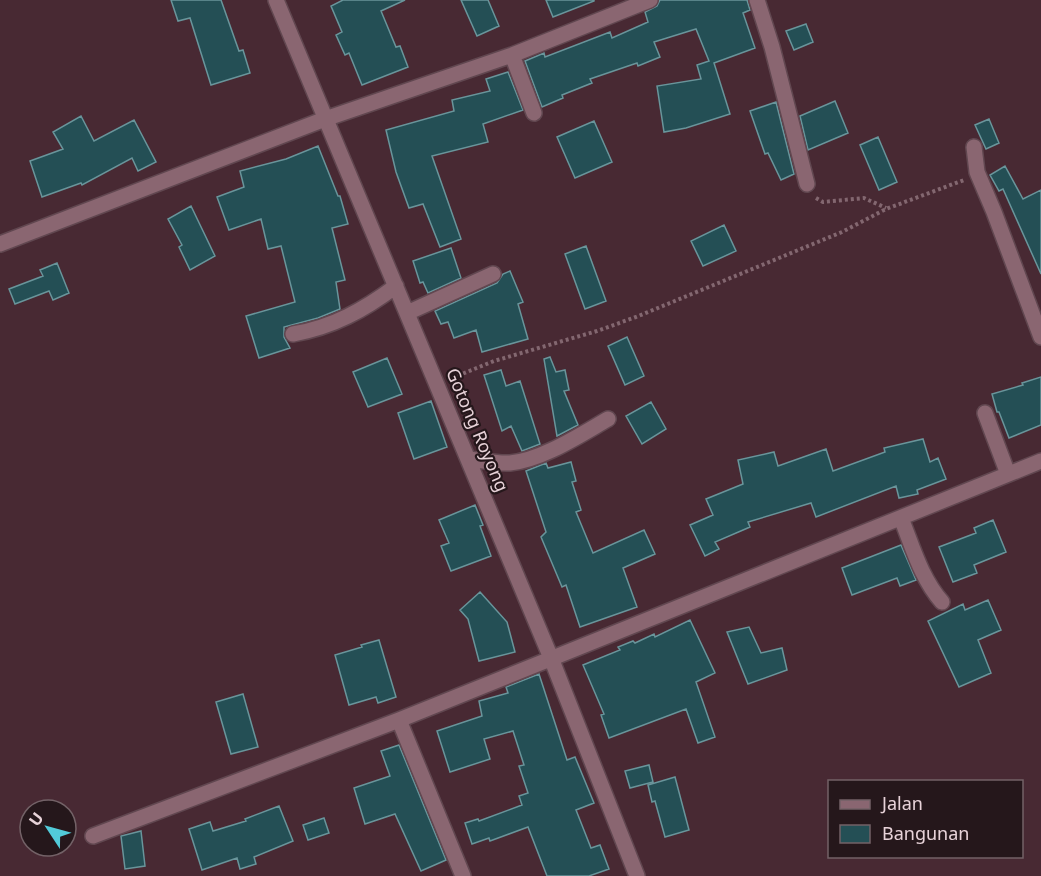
<svg xmlns="http://www.w3.org/2000/svg" width="1041" height="876" viewBox="0 0 1041 876" font-family="'Noto Sans',sans-serif">
<style>
.building{fill:#244f55;stroke:#69959b;stroke-width:1.5}
.lines{fill:none;stroke-linecap:round;stroke-linejoin:round}
.minor-casing{stroke:#614750;stroke-width:18}
.path{stroke:#836770;stroke-width:4;stroke-dasharray:3 3;stroke-linecap:butt}
.minor{stroke:#8a6671;stroke-width:15}
.labels{text-anchor:middle;stroke-width:4.5;stroke-linejoin:round;paint-order:stroke}
.street-label{font-size:18px;fill:#e8d3d9;stroke:#25171b}
</style>
<rect width="100%" height="100%" fill="#482933"/>
<!-- building -->
<path class="building" d="M171 0H221L239 51 243 50 250 73 211 85 190 18 178 21Z
M343 0H405L381 11 396 47 400 46 408 67 362 85 349 53 345 55 336 35 342 32 331 6Z
M461 0H488L499 26 477 36Z
M546 0H594V1L553 17Z
M660 0H747L750 10 743 13 755 48 714 63 730 114 686 128 664 132 657 86 701 79 697 65 709 61 696 29 654 42 660 57 638 66 637 63 590 79 592 83 562 95 563 98 542 107 525 61 544 53 545 57 610 32 612 38 648 22 645 12 657 6Z
M806 24 813 42 794 50 786 31Z
M508 72 523 110 483 124 488 142 432 156 461 239 440 247 423 204 409 208 396 172 386 130 454 111 452 100 490 91 486 79Z
M835 101 848 133 808 150 800 116Z
M776 102 794 174 781 180 768 153 765 154 750 111Z
M81 116 94 141 134 120 156 162 138 171 132 158 82 185 81 183 42 197 30 161 63 149 53 132Z
M989 119 999 143 986 149 975 125Z
M594 121 612 162 575 178 557 137Z
M878 137 897 182 879 190 860 145Z
M318 146 338 196H340L348 224 332 228 345 280 336 282 340 309 318 318 284 327V337L290 348 259 358 246 316 295 302 281 246 268 249 261 219 229 230 217 197 244 187 240 171 286 159Z
M1005 166 1023 199 1041 190V274L1003 189 999 191 990 175Z
M191 206 215 256 190 270 179 247 182 245 168 219Z
M724 225 736 251 703 266 691 241Z
M586 246 606 301 585 309 565 254Z
M451 248 461 278 428 293 423 282 420 283 413 261Z
M57 263 69 293 53 300 49 291 15 304 9 289 43 276 40 270Z
M510 271 523 302 518 304 528 339 482 352 476 330 454 338 448 322 441 324 435 311 497 283 503 274Z
M627 337 644 376 625 385 608 346Z
M550 357 556 372 565 370 569 390 564 391 578 425 557 436 544 359Z
M387 358 402 394 368 407 353 372Z
M501 370 506 386 520 381 540 444 522 451 511 426 502 431 484 375Z
M1041 377V425L1009 438 999 412H997L992 394 1023 385 1022 383Z
M431 401 447 447 414 459 398 413Z
M651 402 666 429 642 444 626 416Z
M923 439 930 462 938 458 946 479 917 490 918 494 899 498 896 486 816 517 811 503 748 522 750 527 715 542 719 549 705 556 690 525 713 515 706 499 743 484 738 460 774 452 778 466 826 449 833 471 885 452 884 448Z
M571 462 576 481 572 482 581 510 576 512 593 553 644 530 655 554 623 568 637 607 580 627 566 585 562 587 541 537 546 532 526 471 546 463 548 468Z
M475 505 483 525 480 526 491 556 451 571 441 546 449 543 439 520Z
M993 520 1006 552 974 565 977 573 953 582 939 547 976 533 974 528Z
M901 545 916 580 900 586 897 578 852 595 842 568Z
M480 592 507 622 515 652 479 661 468 619 460 610Z
M988 600 1001 630 978 640 991 673 959 687 928 621 963 604 965 610Z
M690 620 715 673 696 682 715 737 698 743 686 709 609 738 601 715 604 714 583 665 620 650 618 647 633 641 635 643 654 634 655 637Z
M749 627 761 653 782 648 787 670 748 684 727 632Z
M379 640 396 697 378 703 376 697 349 705 335 655 362 647 361 645Z
M539 674 567 760 575 757 594 803 576 810 591 848 600 845 609 869 589 876H547L528 827 490 841 489 838 472 844 465 823 478 819 479 821 522 805 519 796 528 793 519 766 524 765 513 731 484 739 490 759 450 772 437 731 482 716 479 701 508 693 506 687Z
M243 694 258 747 231 754 216 702Z
M399 745 446 860 421 871 395 814 365 824 354 788 390 776 381 751Z
M649 765 653 782 630 788 625 771Z
M675 777 689 830 665 837 655 801 652 802 648 785Z
M279 806 293 841 254 857 256 864 240 869 237 858 202 870 189 829 210 822 213 831 246 821 245 819Z
M324 818 329 833 308 840 303 825Z
M141 831 145 866 125 869 121 836Z"/>
<g class="lines">
<defs>
<path id="minor" d="M276 0 551 658 637 876
M757 0 772 47 807 184
M512 55 534 113
M974 147 977 172 994 212 1041 337
M0 244 325 119 512 55 650 0
M407 313 493 274
M293 334C333 327 364 310 396 286
M985 413 1008 474
M468 459C482 460 496 464 510 463 542 460 580 435 608 419
M901 518C913 548 921 578 942 602
M399 720 463 876
M93 836 399 720 1041 461"/>
</defs>
<!-- minor casing -->
<use href="#minor" class="minor-casing"/>
<!-- path -->
<path class="path" d="M816 198 823 202 864 198 886 208
M452 378 494 361 597 331 636 317 842 232 886 209 964 180"/>
<!-- minor -->
<use href="#minor" class="minor"/>
</g>
<g class="labels">
<!-- street labels -->
<g class="street-label">
<text transform="translate(477 430) rotate(67)" y="6">Gotong Royong</text>
</g>
</g>
<!-- legend -->
<rect x="828" y="780" width="195" height="78" fill="#25171b" stroke="#736267" stroke-width="1.5"/>
<rect x="840" y="800" width="30" height="9" fill="#8a6671" stroke="#736267" stroke-width="1.5"/>
<text x="882" y="810" font-size="18" fill="#e8d3d9">Jalan</text>
<rect x="840" y="825" width="30" height="18" fill="#244f55" stroke="#736267" stroke-width="1.5"/>
<text x="882" y="840" font-size="18" fill="#e8d3d9">Bangunan</text>
<!-- north arrow -->
<g transform="translate(48 828) rotate(306)"><circle r="28" fill="#25171b" stroke="#736267" stroke-width="1.5"/>
<path d="M0-4.5L10 22L0 15L-10 22Z" fill="#52cbd9"/>
<text y="-9" font-size="16" font-weight="bold" text-anchor="middle" fill="#e8d3d9">U</text>
</g>
</svg>
